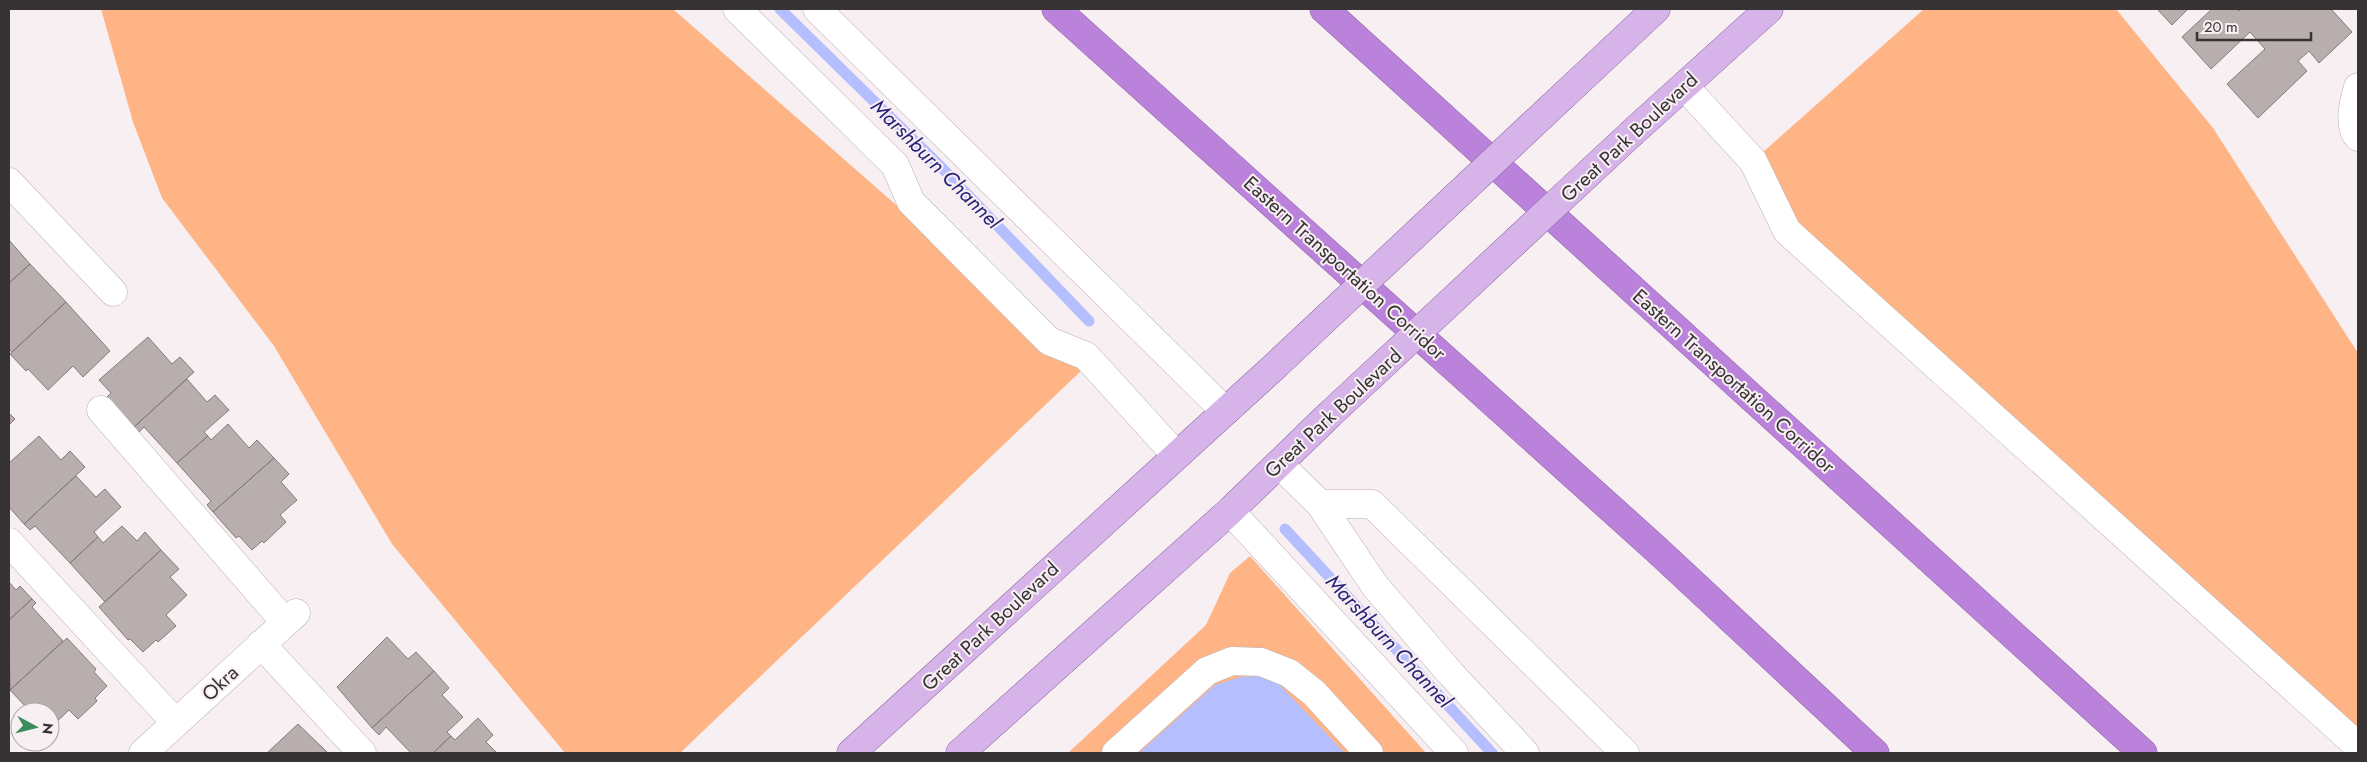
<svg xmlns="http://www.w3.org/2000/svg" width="2367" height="762" viewBox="0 0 2367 762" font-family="Jost,sans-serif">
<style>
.green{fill:#feb484}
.water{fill:#b5befe}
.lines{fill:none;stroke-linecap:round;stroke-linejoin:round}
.stream{stroke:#b5befe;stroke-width:11}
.building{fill:#b8aeae;stroke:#847b7a}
.minor-casing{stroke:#bab1b5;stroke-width:29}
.major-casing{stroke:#8c66a1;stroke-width:29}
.highway-casing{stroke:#8c66a1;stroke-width:29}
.minor{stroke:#fff;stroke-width:28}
.major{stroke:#d6b4e9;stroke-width:28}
.highway{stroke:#ba82db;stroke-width:28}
.major-bridge-casing{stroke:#8c66a1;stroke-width:29;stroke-linecap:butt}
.major-bridge{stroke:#d6b4e9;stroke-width:28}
.labels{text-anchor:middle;stroke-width:4;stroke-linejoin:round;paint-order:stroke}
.street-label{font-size:20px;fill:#373335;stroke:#f8eff3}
.water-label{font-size:21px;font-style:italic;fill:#282279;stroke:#f8eff3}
</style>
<rect width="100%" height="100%" fill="#f8eff3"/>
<!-- green -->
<path class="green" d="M101 9H673L1083 369 680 753H565L392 544 274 346 162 198 133 122Z
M1924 9H2116L2213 128 2358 353V747L1787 231 1753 161Z
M1250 556 1426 753H1068L1206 625 1230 573Z"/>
<!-- water -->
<path class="water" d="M1259 676 1280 685 1345 753H1139L1215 685 1240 677Z"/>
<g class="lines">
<!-- stream -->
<path class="stream" d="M780 9 941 167 1089 321
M1285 529 1492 753"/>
</g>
<!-- building -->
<path class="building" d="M2157 9H2188L2172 25Z
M2212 9H2237L2239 11 2241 9H2331L2352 32 2319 63 2309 51 2298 61 2307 71 2258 118 2227 84 2265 49 2250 32 2211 69 2182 37Z
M9 240 30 264 9 283Z
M30 264 66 302 12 352 9 349V283Z
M66 302 110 351 83 377 73 366 48 390 28 369 26 371 10 354Z
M148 337 172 364 180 357 194 372 134 427 107 397 111 393 99 380Z
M187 379 207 402 215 395 229 410 204 432 208 436 177 463 144 427 139 432 134 427Z
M9 413 15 419 9 425Z
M228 424 249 448 257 440 274 458 213 512 207 505 211 501 177 463 208 436 211 440Z
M39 436 61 460 70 451 85 467 24 524 9 507V463Z
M274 458 289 474 281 482 297 500 280 515 286 522 264 543 262 541 252 550 239 536 236 538 213 512Z
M76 476 96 497 105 489 121 507 94 532 98 537 70 563 35 526 30 530 24 524Z
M122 526 137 541 145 532 161 550 105 602 70 563 98 537 103 543Z
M161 550 179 569 170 577 187 595 166 615 176 626 158 642 156 640 143 652 130 639 128 640 99 607Z
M9 582 16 590 20 586 32 599 9 620Z
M32 599 36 603 32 607 63 641 10 690 9 620Z
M387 637 408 659 416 652 434 671 372 728 337 687Z
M67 638 96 669 94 672 107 686 95 698 97 701 78 719 69 710 50 728V712H34L29 707 27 708 10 690Z
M434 671 449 688 442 695 463 717 447 732 451 736 433 753H411L386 727 379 735 372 728Z
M478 718 493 735 486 742 497 753H433L451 736 455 740Z
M298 724 328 753H267Z"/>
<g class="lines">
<defs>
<path id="minor" d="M737 9 895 165 911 202 1049 341 1086 356 1176 455
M817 9 1225 411
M1684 86 1753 161 1787 231 2358 746
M2358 87C2354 100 2347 126 2358 137
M9 182 113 292
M101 410 285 622
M1279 464 1320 504H1372L1625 753
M1320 504 1375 586 1451 674 1525 753
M1230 511 1454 753
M9 542 176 723
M261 644 362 753
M143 753 296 613
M1116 753 1207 671 1232 661 1261 662 1289 673 1314 693 1369 753"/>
<path id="major" d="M1578 82 1656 9
M1633 132 1769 9
M851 753 1274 367
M960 753 1230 511 1328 416"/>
<path id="highway" d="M1056 9 1657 550 1875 753
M1324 9 2143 753"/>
</defs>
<!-- minor casing -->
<use href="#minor" class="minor-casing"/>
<!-- major casing -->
<use href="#major" class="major-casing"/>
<!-- highway casing -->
<use href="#highway" class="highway-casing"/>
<!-- minor -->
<use href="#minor" class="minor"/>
<!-- major -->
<use href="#major" class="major"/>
<!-- highway -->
<use href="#highway" class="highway"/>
<defs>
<path id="major-bridge" d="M1274 367 1578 82
M1328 416 1633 132"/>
</defs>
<!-- major-bridge casing -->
<use href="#major-bridge" class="major-bridge-casing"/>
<!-- major-bridge -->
<use href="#major-bridge" class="major-bridge"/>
</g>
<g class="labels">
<!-- street labels -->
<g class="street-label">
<text transform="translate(1629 137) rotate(-43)" y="7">Great Park Boulevard</text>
<text transform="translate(1345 268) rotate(42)" y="7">Eastern Transportation Corridor</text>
<text transform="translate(1734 381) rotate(42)" y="7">Eastern Transportation Corridor</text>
<text transform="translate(1333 413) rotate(-43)" y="7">Great Park Boulevard</text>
<text transform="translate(990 626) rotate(-43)" y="7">Great Park Boulevard</text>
<text transform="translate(220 683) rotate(-43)" y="7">Okra</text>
</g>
<!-- water labels -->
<g class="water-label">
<text transform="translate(936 164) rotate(45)" y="7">Marshburn Channel</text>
<text transform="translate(1389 641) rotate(47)" y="7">Marshburn Channel</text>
</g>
</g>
<!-- border -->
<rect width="2367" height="762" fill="none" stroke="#373335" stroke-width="20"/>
<!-- north arrow -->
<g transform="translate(35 727) rotate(97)"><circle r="24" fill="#f8eff3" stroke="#aba4a7"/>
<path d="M0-4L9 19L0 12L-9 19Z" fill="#3c8d5e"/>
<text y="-8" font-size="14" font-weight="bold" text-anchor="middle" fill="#373335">N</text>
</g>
<!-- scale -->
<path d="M2197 32v8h114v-8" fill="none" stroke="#373335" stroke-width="2.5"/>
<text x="2204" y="32" font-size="15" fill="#373335" stroke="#f8eff3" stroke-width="4" paint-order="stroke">20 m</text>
</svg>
